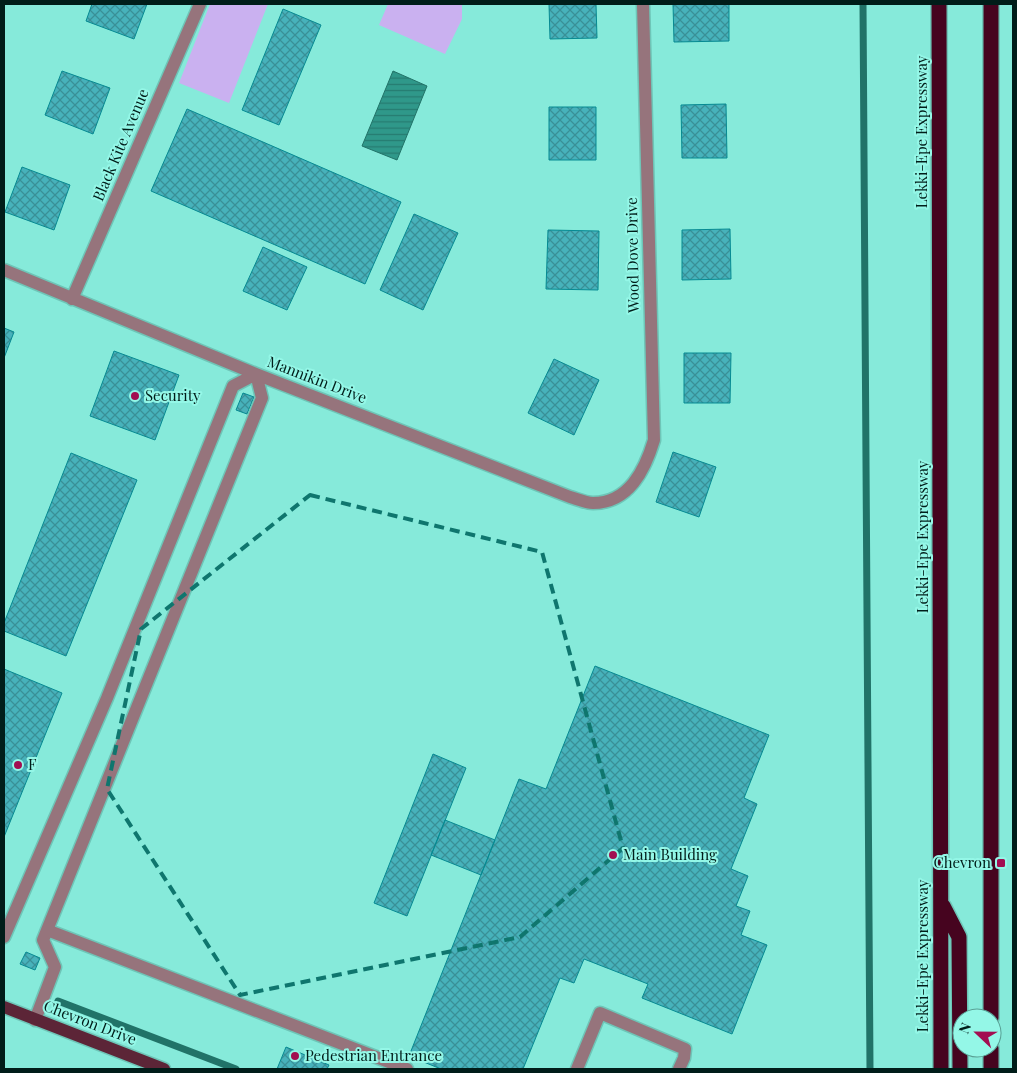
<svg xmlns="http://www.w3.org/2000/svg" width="1017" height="1073" viewBox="0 0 1017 1073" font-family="'Playfair Display',serif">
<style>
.green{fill:#cab1f0}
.water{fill:url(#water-rules);stroke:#217368}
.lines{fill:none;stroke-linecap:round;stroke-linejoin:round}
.stream{stroke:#217368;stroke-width:7}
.building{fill:url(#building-cross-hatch);stroke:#068a92}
.minor-casing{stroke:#6ec5b7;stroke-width:15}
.major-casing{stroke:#6ec5b7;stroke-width:15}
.highway-casing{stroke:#6ec5b7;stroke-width:18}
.minor{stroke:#96747c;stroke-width:12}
.major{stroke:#5c2537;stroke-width:12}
.highway{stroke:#46041f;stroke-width:15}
.marked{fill:none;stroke:#0f766e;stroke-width:4;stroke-dasharray:10 6;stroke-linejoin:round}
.poi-dot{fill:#a20e51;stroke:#94f7e7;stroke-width:2}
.labels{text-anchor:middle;stroke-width:4;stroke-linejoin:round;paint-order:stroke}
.street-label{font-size:15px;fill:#001d19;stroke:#94f7e7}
.poi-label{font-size:15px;fill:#001d19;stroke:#94f7e7;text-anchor:start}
</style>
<defs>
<pattern id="water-rules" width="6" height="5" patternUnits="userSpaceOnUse" patternTransform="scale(1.25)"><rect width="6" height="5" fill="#2f988a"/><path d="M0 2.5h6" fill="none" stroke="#267b70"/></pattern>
<pattern id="building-cross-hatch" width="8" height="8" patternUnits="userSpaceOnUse" patternTransform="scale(1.25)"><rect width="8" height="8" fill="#47b2bb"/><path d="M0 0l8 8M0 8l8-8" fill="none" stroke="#399097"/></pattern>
</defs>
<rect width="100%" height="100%" fill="#86eada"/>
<!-- green -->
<path class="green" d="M210 4H268L229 103 179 83Z
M388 4H462V19L445 54 379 25Z"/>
<!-- water -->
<path class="water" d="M393 71 427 86 397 160 362 146Z"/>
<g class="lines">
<!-- stream -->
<path class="stream" d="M863 4 870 1069
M58 1001 236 1069"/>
</g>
<!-- building -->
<path class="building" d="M92 4H147L134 39 86 21Z
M549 4H596L597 38 550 39Z
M673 4H729V41L674 42Z
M283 9 321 25 279 125 242 110Z
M62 71 110 88 93 134 45 115Z
M726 104 727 158H682L681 105Z
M549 107H596V160H549Z
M187 109 401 202 365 284 151 191Z
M22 167 70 185 54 230 5 212Z
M414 214 458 233 423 310 380 290Z
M730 229 731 279 682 280V230Z
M548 230 599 231 598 290 546 289Z
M263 247 307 267 287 310 243 291Z
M4 328 14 332 4 358Z
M114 351 179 375 155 440 90 416Z
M684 353H731L730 403H684Z
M554 359 599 380 574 435 528 413Z
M243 393 254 397 247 414 236 410Z
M673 452 716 467 699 517 656 502Z
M71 453 137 480 66 656 4 631V623Z
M595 666 769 735 744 798 757 804 731 869 748 876 736 906 750 911 741 935 767 945 732 1034 642 998 648 984 584 959 574 983 560 978 523 1069H441L409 1056 519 779 546 789Z
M4 669 62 693 4 837Z
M433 754 466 768 407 916 374 903Z
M445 820 495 840 481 875 431 855Z
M26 952 40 958 35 970 20 964Z
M286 1047 329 1065 327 1069H277Z"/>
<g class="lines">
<defs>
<path id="minor" d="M4 270 256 374 570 497C577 499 586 503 593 503 629 503 645 470 654 440L643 4
M72 299 200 4
M47 930 407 1069
M4 937 107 698 233 386 256 374 262 398 43 940 55 967 35 1020
M577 1069 600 1013 685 1049 684 1058 679 1069"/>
<path id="major" d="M4 1007 164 1069"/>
<path id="highway" d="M939 4 941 1069
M991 4V1018
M943 906 959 937 960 1069
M991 1069V1048"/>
</defs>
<!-- minor casing -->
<use href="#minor" class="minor-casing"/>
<!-- major casing -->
<use href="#major" class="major-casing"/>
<!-- highway casing -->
<use href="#highway" class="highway-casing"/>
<!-- minor -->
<use href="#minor" class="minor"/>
<!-- major -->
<use href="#major" class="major"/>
<!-- highway -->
<use href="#highway" class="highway"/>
</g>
<!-- marked area -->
<path class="marked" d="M310 495 542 552 623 848 520 937 240 995 107 789 141 629Z"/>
<!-- markers -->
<g class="poi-dot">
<circle cx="135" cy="396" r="5"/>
<circle cx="18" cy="765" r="5"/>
<circle cx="613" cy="855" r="5"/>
<rect x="996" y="858" width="10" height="10" rx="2.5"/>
<circle cx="295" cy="1056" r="5"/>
</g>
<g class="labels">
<!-- street labels -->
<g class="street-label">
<text transform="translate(922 132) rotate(-90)" y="5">Lekki-Epe Expressway</text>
<text transform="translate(121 145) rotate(-67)" y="5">Black Kite Avenue</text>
<text transform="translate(633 255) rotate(-91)" y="5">Wood Dove Drive</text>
<text transform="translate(317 380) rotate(21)" y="5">Mannikin Drive</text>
<text transform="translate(923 537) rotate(-90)" y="5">Lekki-Epe Expressway</text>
<text transform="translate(923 956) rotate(-90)" y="5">Lekki-Epe Expressway</text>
<text transform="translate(90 1023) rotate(21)" y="5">Chevron Drive</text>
</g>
<!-- poi labels -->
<g class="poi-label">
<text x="145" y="401">Security</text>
<text x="28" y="770">F</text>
<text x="623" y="860">Main Building</text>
<text x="991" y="868" text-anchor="end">Chevron</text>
<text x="305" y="1061">Pedestrian Entrance</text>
</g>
</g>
<!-- border -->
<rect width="1017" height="1073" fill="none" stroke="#001d19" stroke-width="10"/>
<!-- north arrow -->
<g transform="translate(977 1033) rotate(292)"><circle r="24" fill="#94f7e7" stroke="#59a095"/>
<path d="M0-4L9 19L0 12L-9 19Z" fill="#a20e51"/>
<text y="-8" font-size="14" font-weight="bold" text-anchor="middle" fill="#001d19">N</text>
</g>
</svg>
